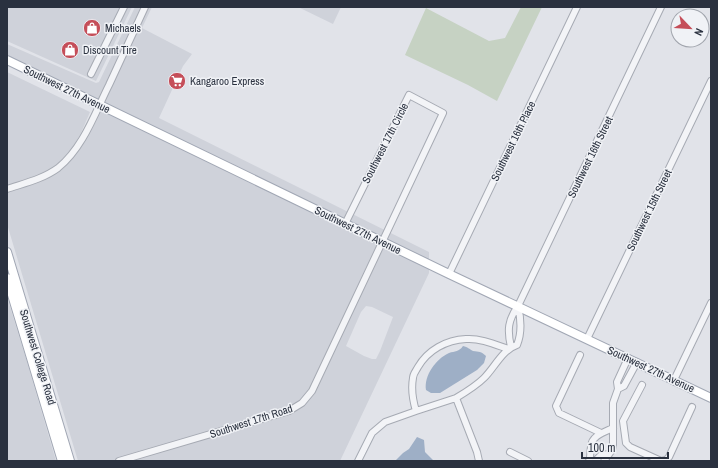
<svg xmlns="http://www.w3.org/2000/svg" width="718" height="468" viewBox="0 0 718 468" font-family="'Archivo Narrow',sans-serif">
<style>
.built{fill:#cfd2da;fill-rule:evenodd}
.green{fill:#c6d2c3}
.water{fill:#9eafc6}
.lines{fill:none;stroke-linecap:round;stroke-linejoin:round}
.minor-casing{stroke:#a6aab3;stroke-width:8}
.major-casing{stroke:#a1a7b4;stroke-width:10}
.minor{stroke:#f3f4f7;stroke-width:6}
.major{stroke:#fff;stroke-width:8}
.labels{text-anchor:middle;stroke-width:3;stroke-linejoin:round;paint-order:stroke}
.poi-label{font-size:11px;fill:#2a313f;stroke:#f0f2f6;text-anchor:start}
.street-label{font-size:11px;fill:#2a313f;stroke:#f0f2f6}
</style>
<rect width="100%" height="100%" fill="#e1e3e9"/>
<!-- built -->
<path class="built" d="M7 7H132L96 81 7 41Z
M135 7H142L98 101 7 57V44L96 83 99 82Z
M149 7H152L142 28 192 54 183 66 159 118 429 252V261L104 103Z
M298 7H341L333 24Z
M7 72 90 112 81 133 71 150 56 165 42 175 7 186Z
M101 109 429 268V273L340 461H78L7 224V192L45 180 61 169 76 154 87 136ZM366 306 372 307 393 317 380 351 376 359H372L364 356 346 346 361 312Z
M7 297 27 362 56 461H7Z"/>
<!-- green -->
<path class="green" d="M521 7H542L497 101 468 85 405 55 426 8 489 41 505 38Z"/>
<!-- water -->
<path class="water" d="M463 346C468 347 469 349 473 351 479 352 481 351 486 356L484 363 477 370 440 393H431L426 390C424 375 436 359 449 353 455 351 459 352 463 346Z
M417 437 424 440 425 452 434 461H395L403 453 409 449Z"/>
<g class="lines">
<defs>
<path id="minor" d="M91 74 124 7
M7 189C25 183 43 179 58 168 83 148 95 113 109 85 121 59 133 33 145 7
M449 274 577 7
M587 339 711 81
M511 347C507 330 508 320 518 306L661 7
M580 355 556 406 559 413 601 433
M628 358 617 382 618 389 624 386 637 362
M674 380 711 303
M642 385 623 421 626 443 630 447 661 461 666 460 669 457 692 407
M416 411 456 398
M510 452 528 461
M119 461 289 411 302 403 312 391 443 113 409 95 345 224
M358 461 372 433 385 422 416 411C413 401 411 389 413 378 413 374 416 371 418 367 428 350 446 340 466 339 480 338 494 344 508 349
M479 461 477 452 456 398C466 392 476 386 484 378 495 367 502 350 517 345 522 333 521 319 518 306
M589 461C591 456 590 452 591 447 591 436 604 432 613 428
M595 461 601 455 609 454
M604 461 612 450 613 445V403L618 389"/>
<path id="major" d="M7 60 449 274 711 398
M7 252 70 461
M7 278 62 461"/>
</defs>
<!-- minor casing -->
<use href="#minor" class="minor-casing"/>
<!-- major casing -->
<use href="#major" class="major-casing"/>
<!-- minor -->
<use href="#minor" class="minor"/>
<!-- major -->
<use href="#major" class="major"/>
</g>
<!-- icons -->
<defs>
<symbol id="shop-disc" viewBox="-11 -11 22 22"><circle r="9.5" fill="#c54e59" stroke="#f0f2f6"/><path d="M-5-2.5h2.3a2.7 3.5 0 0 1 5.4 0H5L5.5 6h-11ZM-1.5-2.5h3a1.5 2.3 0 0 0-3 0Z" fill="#fff"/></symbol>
<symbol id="supermarket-disc" viewBox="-11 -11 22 22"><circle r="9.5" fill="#c54e59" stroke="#f0f2f6"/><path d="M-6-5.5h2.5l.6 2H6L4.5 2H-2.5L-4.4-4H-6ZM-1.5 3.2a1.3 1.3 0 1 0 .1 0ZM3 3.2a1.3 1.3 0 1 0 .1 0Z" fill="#fff"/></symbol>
</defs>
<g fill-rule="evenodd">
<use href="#shop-disc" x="82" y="18" width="20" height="20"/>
<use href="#shop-disc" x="60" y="40" width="20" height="20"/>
<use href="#supermarket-disc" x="167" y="71" width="20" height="20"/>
</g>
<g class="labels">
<!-- poi labels -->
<g class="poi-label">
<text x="105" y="32">Michaels</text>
<text x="83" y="54">Discount Tire</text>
<text x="190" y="85">Kangaroo Express</text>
</g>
<!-- street labels -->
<g class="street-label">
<text transform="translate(67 89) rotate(26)" y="4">Southwest 27th Avenue</text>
<text transform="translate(513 141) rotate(-64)" y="4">Southwest 16th Place</text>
<text transform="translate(385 143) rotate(-63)" y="4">Southwest 17th Circle</text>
<text transform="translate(590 157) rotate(-64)" y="4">Southwest 16th Street</text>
<text transform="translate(649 210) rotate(-64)" y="4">Southwest 15th Street</text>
<text transform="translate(358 230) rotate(26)" y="4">Southwest 27th Avenue</text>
<text transform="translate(38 357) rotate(73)" y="4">Southwest College Road</text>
<text transform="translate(651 369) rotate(25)" y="4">Southwest 27th Avenue</text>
<text transform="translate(251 421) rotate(-18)" y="4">Southwest 17th Road</text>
</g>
</g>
<!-- border -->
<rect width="718" height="468" fill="none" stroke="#2a313f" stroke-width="16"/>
<!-- north arrow -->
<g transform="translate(690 28) rotate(115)"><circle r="19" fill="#f0f2f6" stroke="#a1a5ad"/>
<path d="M0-3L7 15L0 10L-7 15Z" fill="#c54e59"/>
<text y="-6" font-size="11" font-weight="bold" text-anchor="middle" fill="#2a313f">N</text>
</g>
<!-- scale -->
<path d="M582 452v6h86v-6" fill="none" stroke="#2a313f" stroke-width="2"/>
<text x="588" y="452" font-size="12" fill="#2a313f" stroke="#f0f2f6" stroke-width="3" paint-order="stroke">100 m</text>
</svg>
